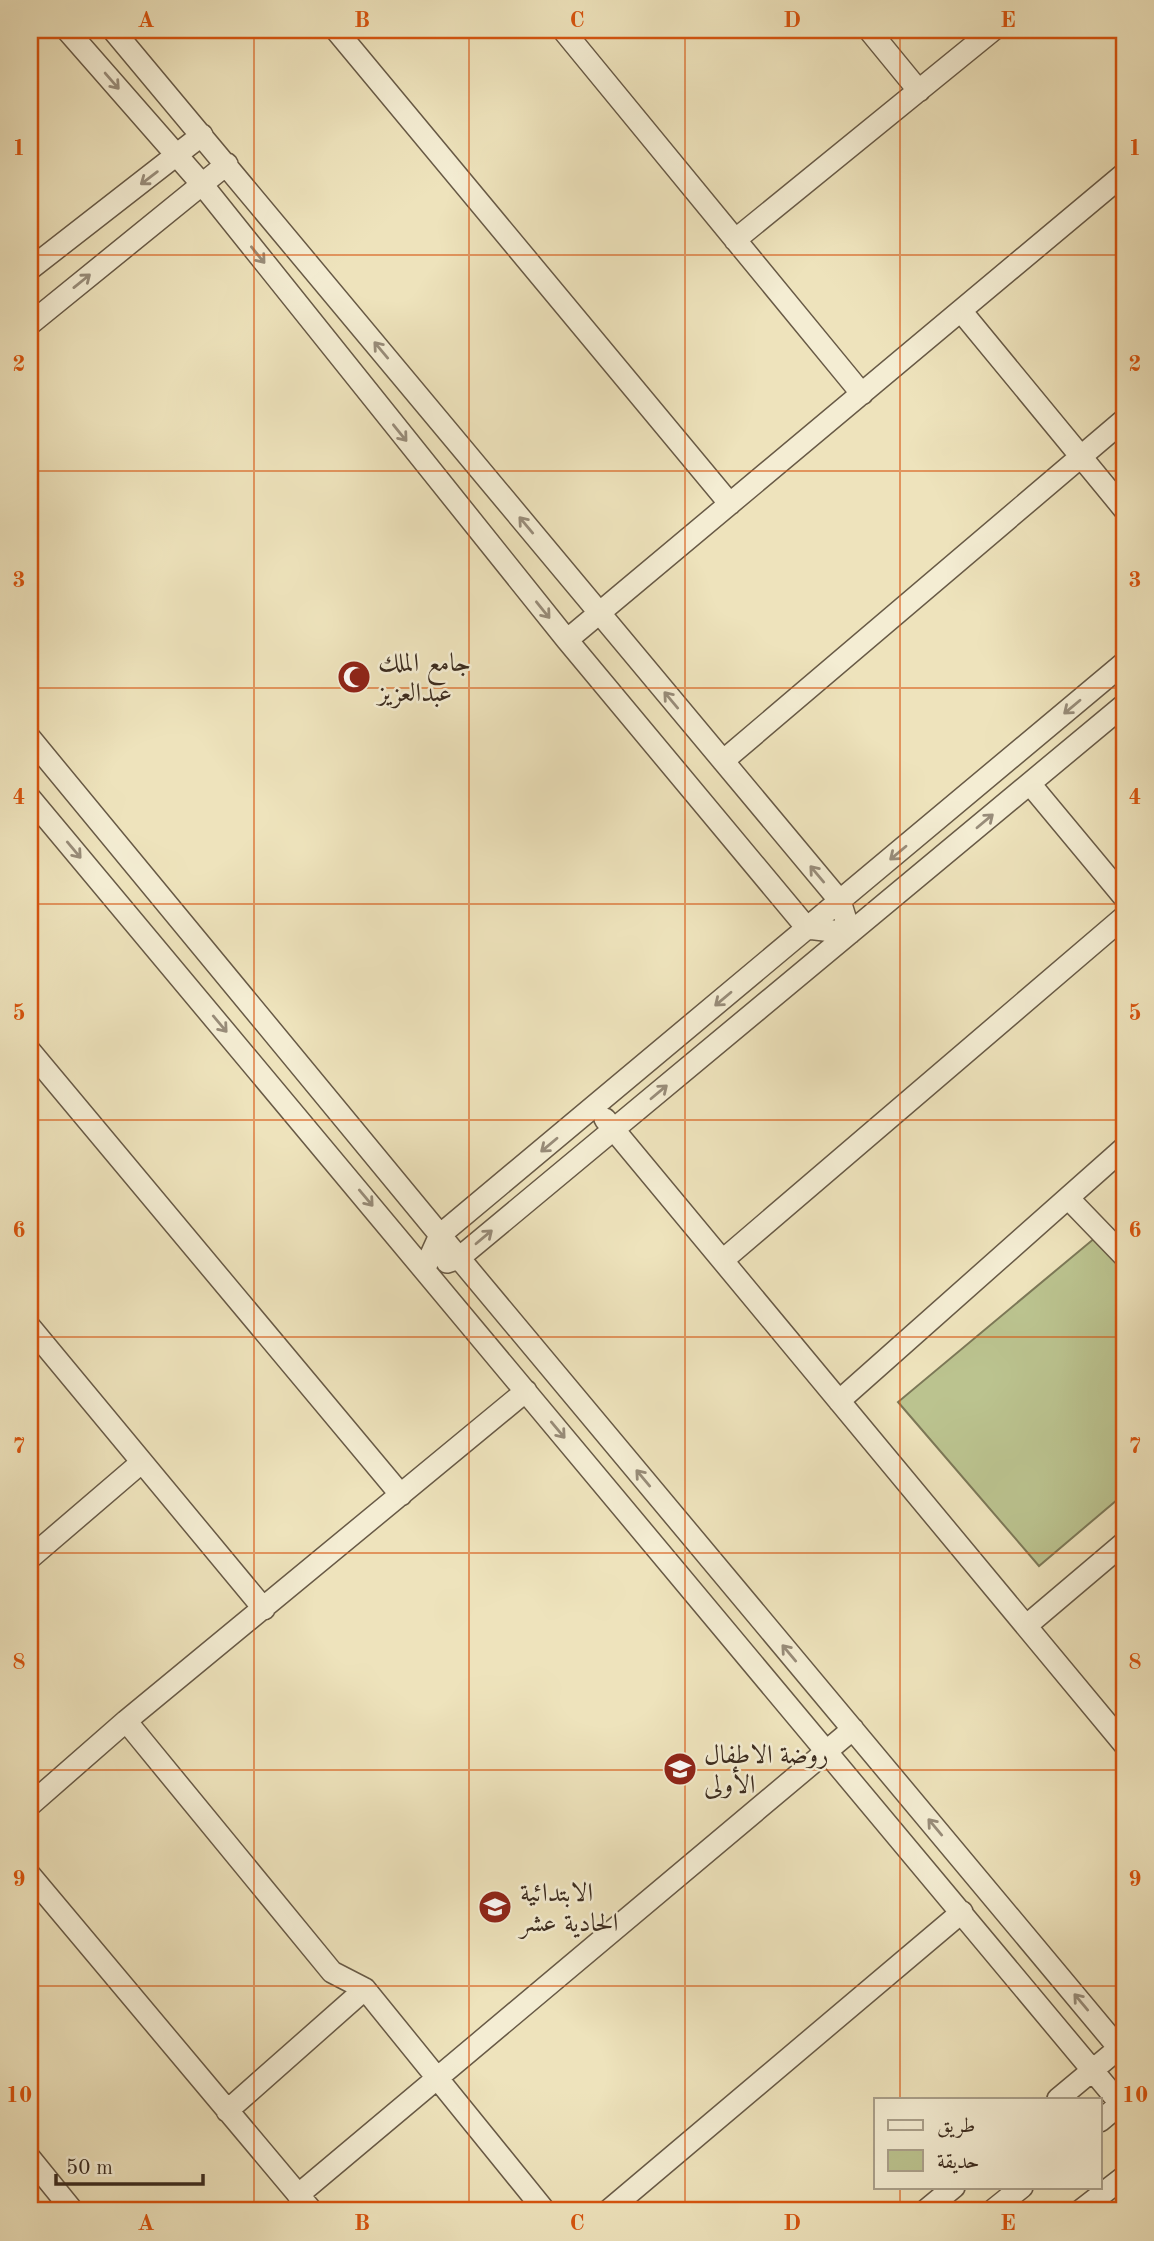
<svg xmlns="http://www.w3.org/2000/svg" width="1154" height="2241" viewBox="0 0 1154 2241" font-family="'Old Standard TT',Amiri,serif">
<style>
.green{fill:#bbc38f;stroke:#7c7857;stroke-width:2}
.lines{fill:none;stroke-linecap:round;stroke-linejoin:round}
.minor-casing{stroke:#685a46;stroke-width:24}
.minor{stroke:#f4edd3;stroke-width:21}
.oneway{stroke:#988c79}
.grid{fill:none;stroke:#d7540e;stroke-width:2;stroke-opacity:0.55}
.labels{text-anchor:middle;stroke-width:5;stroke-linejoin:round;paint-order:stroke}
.poi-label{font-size:26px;fill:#3c2c1f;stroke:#f4edd3;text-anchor:start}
.neatline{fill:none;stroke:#d7540e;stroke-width:2.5}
.grid-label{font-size:23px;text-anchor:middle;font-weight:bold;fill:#d7540e}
</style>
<rect width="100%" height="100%" fill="#eee3bc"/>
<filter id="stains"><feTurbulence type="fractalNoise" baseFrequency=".00286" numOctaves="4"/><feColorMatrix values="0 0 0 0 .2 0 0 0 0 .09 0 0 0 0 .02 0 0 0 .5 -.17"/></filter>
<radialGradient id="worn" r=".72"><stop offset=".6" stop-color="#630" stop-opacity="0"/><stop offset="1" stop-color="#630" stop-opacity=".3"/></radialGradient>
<!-- green -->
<path class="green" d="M1096 1237 1124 1267V1494L1039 1566 898 1402Z"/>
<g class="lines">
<defs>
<path id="minor" d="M67 30 201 183 567 640 807 928 850 933 840 901 113 30
M336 30 730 504
M563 30 862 394
M869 30 919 91
M735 240 993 30
M30 269 202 135
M961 311 1124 509
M30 324 227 164
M567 640 1124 174
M30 738 459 1258 1124 2054
M723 761 1124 420
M1030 784 1124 897
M30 798 1124 2108
M30 1051 401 1495
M605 1119 1124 1744
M1068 1198 1124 1256
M723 1260 1124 917
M447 1262 459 1258 1124 705
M425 1268 440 1235 1124 663
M30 1327 264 1609
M839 1401 1124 1148
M30 1558 142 1462
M1026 1626 1124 1543
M126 1721 332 1972 365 1989 545 2211
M30 1805 126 1721 526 1391
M30 1875 312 2211
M1058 2099 1124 2044
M227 2111 365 1989
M1100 2121 1124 2101
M30 2158 73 2211
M298 2195 853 1729
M608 2211 962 1912
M925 2211 954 2187
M992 2211 1022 2187
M1080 2211 1124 2177"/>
</defs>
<!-- minor casing -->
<use href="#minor" class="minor-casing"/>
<!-- minor -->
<use href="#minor" class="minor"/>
</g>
<!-- one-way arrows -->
<defs><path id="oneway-shaft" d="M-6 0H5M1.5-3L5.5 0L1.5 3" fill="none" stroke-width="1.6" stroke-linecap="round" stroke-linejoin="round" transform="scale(1.75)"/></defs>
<g class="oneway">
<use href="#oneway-shaft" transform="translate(112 81) rotate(49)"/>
<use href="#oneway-shaft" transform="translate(149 178) rotate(143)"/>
<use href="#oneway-shaft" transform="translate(258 255) rotate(51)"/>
<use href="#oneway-shaft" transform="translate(82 281) rotate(-39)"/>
<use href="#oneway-shaft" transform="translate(381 350) rotate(-130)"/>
<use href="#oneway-shaft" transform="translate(400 433) rotate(51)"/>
<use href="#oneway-shaft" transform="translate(526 525) rotate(-130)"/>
<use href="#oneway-shaft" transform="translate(543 610) rotate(51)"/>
<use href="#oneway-shaft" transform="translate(671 700) rotate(-130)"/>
<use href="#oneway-shaft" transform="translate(1072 707) rotate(140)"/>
<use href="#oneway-shaft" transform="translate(985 821) rotate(-40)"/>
<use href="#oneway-shaft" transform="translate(74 850) rotate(50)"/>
<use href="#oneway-shaft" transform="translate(898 853) rotate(140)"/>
<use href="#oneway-shaft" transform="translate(817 874) rotate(-130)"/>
<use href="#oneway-shaft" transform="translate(723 999) rotate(140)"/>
<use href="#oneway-shaft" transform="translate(220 1024) rotate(50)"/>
<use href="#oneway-shaft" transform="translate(659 1092) rotate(-40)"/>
<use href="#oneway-shaft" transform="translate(549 1145) rotate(140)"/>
<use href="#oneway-shaft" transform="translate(366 1198) rotate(50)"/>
<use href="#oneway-shaft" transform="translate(484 1237) rotate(-40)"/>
<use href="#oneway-shaft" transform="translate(558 1430) rotate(50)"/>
<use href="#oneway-shaft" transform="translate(643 1478) rotate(-130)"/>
<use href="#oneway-shaft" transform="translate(789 1653) rotate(-130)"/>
<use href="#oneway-shaft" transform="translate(935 1827) rotate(-130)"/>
<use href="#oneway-shaft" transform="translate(1081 2002) rotate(-130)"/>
</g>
<!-- grid -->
<path class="grid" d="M254 30V2211M469 30V2211M685 30V2211M900 30V2099M30 255H1124M30 471H1124M30 688H1124M30 904H1124M30 1120H1124M30 1337H1124M30 1553H1124M30 1770H1124M30 1986H1124M900 2187V2211"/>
<!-- icons -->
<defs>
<symbol id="mosque-disc" viewBox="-11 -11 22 22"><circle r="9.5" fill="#8f2418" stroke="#f4edd3"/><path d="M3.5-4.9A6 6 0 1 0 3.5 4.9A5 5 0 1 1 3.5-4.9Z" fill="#fff"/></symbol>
<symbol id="school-disc" viewBox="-11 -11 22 22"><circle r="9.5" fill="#8f2418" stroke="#f4edd3"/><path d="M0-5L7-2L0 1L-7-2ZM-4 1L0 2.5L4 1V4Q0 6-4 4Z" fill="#fff"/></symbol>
</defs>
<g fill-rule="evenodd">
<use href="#mosque-disc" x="335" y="658" width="38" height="38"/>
<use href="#school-disc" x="661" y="1750" width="38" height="38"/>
<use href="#school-disc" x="476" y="1888" width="38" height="38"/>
</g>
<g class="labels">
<!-- poi labels -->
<g class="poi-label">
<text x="378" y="671">جامع الملك<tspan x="378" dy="30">عبدالعزيز</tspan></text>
<text x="704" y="1763">روضة الاطفال<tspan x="704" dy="30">الأولى</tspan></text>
<text x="520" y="1901">الابتدائية<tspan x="520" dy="30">الحادية عشر</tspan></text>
</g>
</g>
<!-- margin -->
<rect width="1154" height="2241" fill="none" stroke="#eee3bc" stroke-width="77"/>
<!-- legend -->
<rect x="874" y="2098" width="228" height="91" fill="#f4edd3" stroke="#aaa08b" stroke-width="2"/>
<rect x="888" y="2120" width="35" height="10" fill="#f4edd3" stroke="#aaa08b" stroke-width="2"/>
<text x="937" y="2132" font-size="21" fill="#3c2c1f">طريق</text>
<rect x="888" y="2150" width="35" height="21" fill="#bbc38f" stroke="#aaa08b" stroke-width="2"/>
<text x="937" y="2168" font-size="21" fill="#3c2c1f">حديقة</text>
<!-- scale -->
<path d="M56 2174v10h147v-10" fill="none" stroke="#3c2c1f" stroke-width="3.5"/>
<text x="66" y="2174" font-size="21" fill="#3c2c1f" stroke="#f4edd3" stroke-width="5" paint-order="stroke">50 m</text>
<rect x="38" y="38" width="1078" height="2164" class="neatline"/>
<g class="grid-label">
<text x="146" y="27">A</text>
<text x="362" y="27">B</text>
<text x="577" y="27">C</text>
<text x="792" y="27">D</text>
<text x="1008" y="27">E</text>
<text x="19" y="155">1</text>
<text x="1135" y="155">1</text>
<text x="19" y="371">2</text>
<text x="1135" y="371">2</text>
<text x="19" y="587">3</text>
<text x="1135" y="587">3</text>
<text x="19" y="804">4</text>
<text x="1135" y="804">4</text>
<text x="19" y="1020">5</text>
<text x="1135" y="1020">5</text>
<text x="19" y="1237">6</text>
<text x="1135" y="1237">6</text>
<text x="19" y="1453">7</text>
<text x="1135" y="1453">7</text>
<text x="19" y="1669">8</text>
<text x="1135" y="1669">8</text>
<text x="19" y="1886">9</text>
<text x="1135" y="1886">9</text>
<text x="19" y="2102">10</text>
<text x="1135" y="2102">10</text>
<text x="146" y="2230">A</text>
<text x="362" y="2230">B</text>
<text x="577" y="2230">C</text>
<text x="792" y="2230">D</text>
<text x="1008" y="2230">E</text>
</g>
<rect width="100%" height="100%" filter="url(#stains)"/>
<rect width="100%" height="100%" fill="url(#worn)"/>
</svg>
